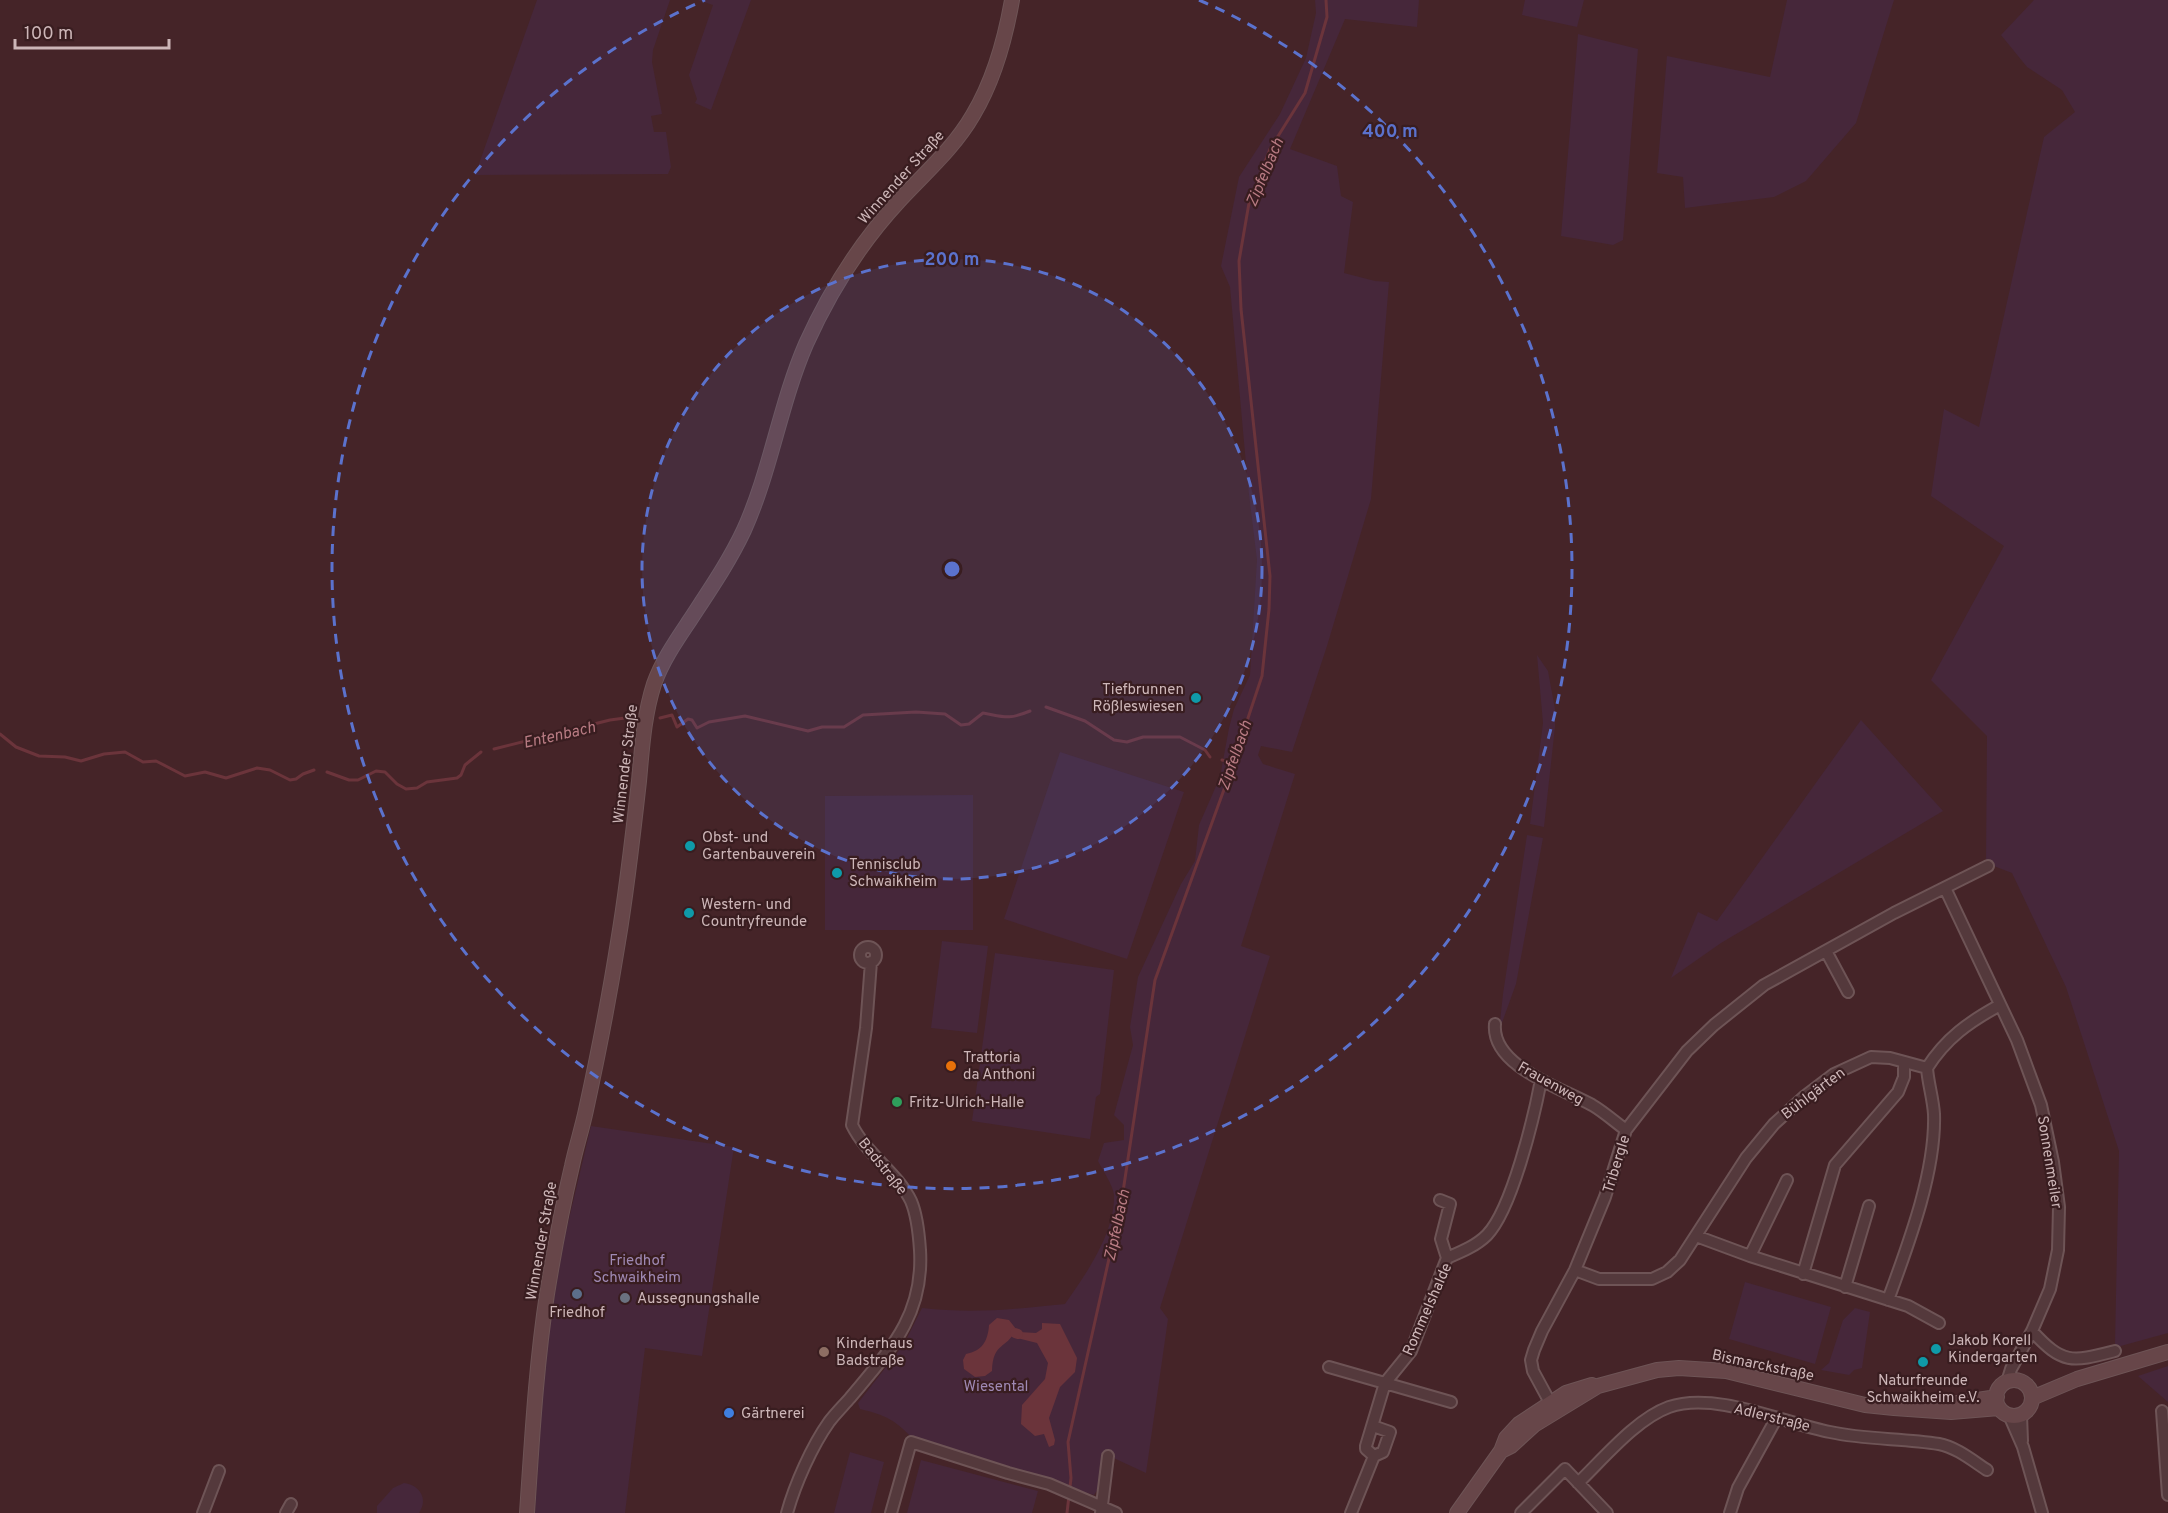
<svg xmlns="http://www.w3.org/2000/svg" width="2168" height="1513" viewBox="0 0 2168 1513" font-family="Overpass,sans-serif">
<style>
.green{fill:#46273a}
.water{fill:#6b343b}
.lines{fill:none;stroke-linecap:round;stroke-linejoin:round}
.stream{stroke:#6b343b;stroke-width:3}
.canal{stroke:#6b343b;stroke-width:10}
.street-casing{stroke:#6e5456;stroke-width:14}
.secondary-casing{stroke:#6e5456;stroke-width:16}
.street{stroke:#54393c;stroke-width:10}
.secondary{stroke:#674649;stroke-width:14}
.ring{fill:none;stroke:#5b72cd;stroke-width:3;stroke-dasharray:10 8}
.culture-dot{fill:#0f9aa8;stroke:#391d20;stroke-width:2}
.food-dot{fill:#e8710a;stroke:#391d20;stroke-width:2}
.leisure-dot{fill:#2e9e5b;stroke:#391d20;stroke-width:2}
.service-dot{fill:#5c6f8a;stroke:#391d20;stroke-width:2}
.worship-dot{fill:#6b7280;stroke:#391d20;stroke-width:2}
.education-dot{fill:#8d6e63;stroke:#391d20;stroke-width:2}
.shop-dot{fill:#3f7fe0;stroke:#391d20;stroke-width:2}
.labels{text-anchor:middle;stroke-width:4.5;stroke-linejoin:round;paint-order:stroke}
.street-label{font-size:15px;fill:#cdb6b8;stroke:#391d20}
.poi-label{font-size:15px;fill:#cdb6b8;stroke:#391d20;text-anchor:start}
.park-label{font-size:15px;fill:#9f89b4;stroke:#391d20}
.water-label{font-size:16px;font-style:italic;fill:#b87b83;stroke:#391d20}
.centre{fill:#5b72cd;stroke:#391d20;stroke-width:3}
.ring-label{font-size:18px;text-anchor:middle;font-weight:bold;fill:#5b72cd;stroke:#391d20;stroke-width:4.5;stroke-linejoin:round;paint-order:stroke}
</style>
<rect width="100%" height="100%" fill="#452428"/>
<!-- green -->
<path class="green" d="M537 0H670L653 50 652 62 662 114 651 116 654 132H666L671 167 668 174 475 175Z
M698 0H751L711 110 695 103 697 99 689 75 713 5Z
M1315 0H1419L1417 27 1345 19 1290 149 1337 166 1341 196 1353 202 1344 273 1375 281 1389 282 1371 499 1327 646 1292 752 1261 746 1258 755 1263 764 1295 774 1241 946 1270 956 1160 1308 1168 1319 1146 1473 1105 1454 1100 1486 1094 1495 915 1441C897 1421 886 1415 860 1409L858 1403 904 1344 922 1308C974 1314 1014 1309 1065 1304 1086 1274 1115 1233 1114 1195 1113 1185 1103 1171 1098 1161L1104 1143 1124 1140V1125L1114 1115 1133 1045 1130 1027 1138 977 1181 884 1195 861 1199 825 1220 777 1229 728 1234 709 1250 675 1257 560 1248 486 1230 287 1221 266 1239 177 1280 114 1306 58 1316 13Z
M1525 0H1584L1577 27 1522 15Z
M1787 0H1894L1856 123 1806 181 1774 197 1685 208 1683 177 1657 173 1667 56 1770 77Z
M2034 0H2168V1333L2117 1347 2115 1344 2119 1151 2066 987 2012 873 1986 863 1987 736 1931 680 2004 546 1931 496 1944 409 1979 427 2044 137 2075 112 2062 90 2027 67 2001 35Z
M1578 34 1638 49 1623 240 1613 245 1561 236Z
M1537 655 1548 671 1555 709V727L1544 827 1530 824 1543 723Z
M1861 720 1943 811 1721 943 1671 978 1698 912 1717 921Z
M1060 752 1184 792 1127 959 1004 919Z
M973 795V930H825V796Z
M1527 835 1543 838 1516 984 1499 1031 1503 994Z
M942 941 988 946 977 1033 931 1028Z
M995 953 1114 970 1100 1094 1096 1097 1090 1139 972 1121Z
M591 1126 734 1147 702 1356 645 1348 625 1513H535L545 1352 564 1240Z
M1745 1282 1831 1307 1815 1364 1729 1339Z
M1855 1308 1870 1312 1862 1368 1854 1370 1849 1375 1821 1370 1829 1363 1843 1320Z
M2168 1366V1406V1402L2138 1376Z
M850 1452 884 1462 871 1513H834Z
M921 1460 1038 1491 1032 1513H907Z
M404 1483C419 1485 429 1498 419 1513H377V1506L393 1488Z"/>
<!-- water -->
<path class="water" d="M997 1318 1009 1320 1016 1329C1007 1350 993 1341 992 1371L985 1376 975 1377 964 1369 963 1360 966 1354C982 1351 988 1341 989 1325Z
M1042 1323 1060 1324 1077 1358 1075 1372 1060 1387 1049 1418 1055 1440 1054 1445 1049 1447 1044 1434 1035 1436 1021 1424 1022 1405 1045 1379 1048 1363 1037 1343 1017 1338 1019 1332 1036 1333 1042 1329Z"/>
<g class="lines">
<!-- stream -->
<path class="stream" d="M1046 707 1085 721 1114 740 1127 742 1143 737H1180L1205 750 1210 757
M660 718 672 715 677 727 688 719 692 720 697 728 709 722 745 716 808 731 822 727H844L863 715 916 712 945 714 961 725 969 724 983 713C1005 717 1008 720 1030 711
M0 734 16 747 39 756 65 757 81 761 104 754 125 752 143 762 156 761 185 776 205 772 226 778 257 768 270 770 290 780 296 779 303 774 314 770
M494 749 610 720 625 718
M1222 760 1233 763
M327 772 349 780H358L376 771 385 772 397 784 406 789 417 788 427 782 457 778 461 775 465 765 481 752
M1067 1513 1071 1478 1068 1442 1121 1205 1155 980 1226 784 1262 676 1269 609 1270 576 1241 309 1239 261 1249 203 1270 149 1305 93 1327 17 1326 0"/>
<!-- canal -->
<path class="canal" d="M1015 1333 1018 1334"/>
<defs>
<path id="street" d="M1945 888 2017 1040 2041 1105 2053 1162 2059 1207 2058 1250 2050 1289 2032 1331 2011 1369 2007 1382
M860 955a8 8 0 1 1 16 0a8 8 0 1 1-16 0Z
M1826 951 1848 992
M1495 1024C1491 1066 1561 1088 1592 1105 1604 1112 1615 1122 1626 1130
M1927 1068C1946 1038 1969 1022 2000 1005
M1440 1200 1450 1204 1441 1239 1447 1258
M1696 1236 1750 1256 1908 1306 1939 1323
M1750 1256 1787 1180
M1575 1270 1599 1279H1652L1667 1272 1680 1260 1746 1158 1774 1124 1805 1096 1834 1074 1871 1057 1890 1058 1927 1068
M1803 1274 1835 1165 1898 1092 1904 1077V1062
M1845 1287 1869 1206
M1888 1300C1908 1245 1936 1172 1934 1114 1933 1098 1928 1083 1927 1068
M2032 1331C2063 1365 2072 1362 2115 1351
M1329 1367 1451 1402
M1553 1408 1533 1371 1531 1360 1534 1350 1542 1331 1575 1270 1605 1197 1626 1130 1687 1051 1714 1025 1764 985 1894 913 1988 866
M2162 1411 2168 1495
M2009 1415 2023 1447 2042 1513
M2021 1415 2022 1441
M1373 1426 1390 1432 1383 1452 1374 1456 1366 1449V1446L1385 1383 1411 1351 1447 1258C1461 1252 1476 1246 1487 1235 1512 1209 1534 1117 1541 1080
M1578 1483C1604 1458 1636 1419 1669 1407 1715 1391 1784 1423 1830 1432 1866 1440 1903 1438 1939 1444 1956 1447 1973 1461 1987 1470
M203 1513 219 1471
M286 1513 291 1504
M787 1513C795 1484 812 1446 829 1422 835 1414 843 1406 850 1398 890 1350 924 1316 920 1250 919 1235 917 1215 911 1201 897 1172 866 1154 852 1125L866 1028 871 962
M891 1513 911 1442 1008 1473 1049 1484 1116 1513
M1101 1513 1108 1456
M1351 1513 1374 1456
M1521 1513 1565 1469 1607 1513
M1730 1513 1738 1488 1776 1419"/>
<path id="secondary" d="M1996 1398a18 18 0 1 1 36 0a18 18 0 1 1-36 0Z
M2032 1398 2077 1379 2168 1352
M1945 1405 1997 1397
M1501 1451 1511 1446 1534 1425 1598 1386 1657 1370 1679 1368 1726 1371 1865 1405 1894 1408 1951 1412 1999 1408
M527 1513C532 1440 536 1366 547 1294 554 1251 562 1208 572 1166 576 1147 582 1129 586 1110 598 1055 609 999 618 942 627 889 633 835 639 781 642 748 644 715 654 684 662 661 676 641 690 620 709 591 729 562 744 530 771 470 780 404 806 344 829 293 860 243 899 201 925 173 954 148 973 115 994 80 1005 40 1012 0
M1457 1513 1501 1451 1506 1438 1519 1424 1566 1393 1592 1385"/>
</defs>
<!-- street casing -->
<use href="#street" class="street-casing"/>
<!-- secondary casing -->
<use href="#secondary" class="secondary-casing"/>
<!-- street -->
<use href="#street" class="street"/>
<!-- secondary -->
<use href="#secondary" class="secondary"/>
</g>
<!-- distance rings -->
<circle cx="952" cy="569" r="310" fill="#5b72cd" fill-opacity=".12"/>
<g class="ring">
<circle cx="952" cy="569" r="310"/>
<path d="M1199 0A620 620 0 1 1 705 0"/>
</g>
<!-- markers -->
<g class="culture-dot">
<circle cx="1196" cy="698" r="6"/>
<circle cx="690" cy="846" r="6"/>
<circle cx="837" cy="873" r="6"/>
<circle cx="689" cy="913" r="6"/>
<circle cx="1936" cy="1349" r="6"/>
<circle cx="1923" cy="1362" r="6"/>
</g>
<circle class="food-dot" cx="951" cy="1066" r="6"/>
<circle class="leisure-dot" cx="897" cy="1102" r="6"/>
<circle class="service-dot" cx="577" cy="1294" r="6"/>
<circle class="worship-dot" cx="625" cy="1298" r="6"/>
<circle class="education-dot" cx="824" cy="1352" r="6"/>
<circle class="shop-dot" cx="729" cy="1413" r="6"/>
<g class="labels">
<!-- street labels -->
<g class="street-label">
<text transform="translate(901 177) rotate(-48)" y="5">Winnender Straße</text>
<text transform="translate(625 764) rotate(-83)" y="5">Winnender Straße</text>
<text transform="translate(1551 1083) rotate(29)" y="5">Frauenweg</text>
<text transform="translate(1813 1093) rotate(-37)" y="5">Bühlgärten</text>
<text transform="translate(2050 1162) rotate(81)" y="5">Sonnenmeiler</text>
<text transform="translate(1616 1164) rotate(-73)" y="5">Tribergle</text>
<text transform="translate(883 1166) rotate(51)" y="5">Badstraße</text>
<text transform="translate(541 1241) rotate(-80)" y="5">Winnender Straße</text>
<text transform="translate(1427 1309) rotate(-66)" y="5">Rommelshalde</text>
<text transform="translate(1763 1365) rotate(12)" y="5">Bismarckstraße</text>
<text transform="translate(1772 1417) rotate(14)" y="5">Adlerstraße</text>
</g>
<!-- poi labels -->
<g class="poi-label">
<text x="1184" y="694" text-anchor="end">Tiefbrunnen<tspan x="1184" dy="17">Rößleswiesen</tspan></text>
<text x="702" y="842">Obst- und<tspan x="702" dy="17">Gartenbauverein</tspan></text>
<text x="849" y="869">Tennisclub<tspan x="849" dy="17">Schwaikheim</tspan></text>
<text x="701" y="909">Western- und<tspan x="701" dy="17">Countryfreunde</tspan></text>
<text x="963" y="1062">Trattoria<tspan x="963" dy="17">da Anthoni</tspan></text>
<text x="909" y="1107">Fritz-Ulrich-Halle</text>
<text x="637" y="1303">Aussegnungshalle</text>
<text x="577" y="1317" text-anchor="middle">Friedhof</text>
<text x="1948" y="1345">Jakob Korell<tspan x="1948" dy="17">Kindergarten</tspan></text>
<text x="836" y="1348">Kinderhaus<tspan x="836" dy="17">Badstraße</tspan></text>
<text x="1923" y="1385" text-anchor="middle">Naturfreunde<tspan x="1923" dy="17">Schwaikheim e.V.</tspan></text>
<text x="741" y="1418">Gärtnerei</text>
</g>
<!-- park labels -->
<g class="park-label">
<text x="637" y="1265">Friedhof<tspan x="637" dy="17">Schwaikheim</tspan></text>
<text x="996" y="1391">Wiesental</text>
</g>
<!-- water labels -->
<g class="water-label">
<text transform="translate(1264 172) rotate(-67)" y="6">Zipfelbach</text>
<text transform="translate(559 734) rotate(-13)" y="6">Entenbach</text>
<text transform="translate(1234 755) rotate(-71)" y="6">Zipfelbach</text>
<text transform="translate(1116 1225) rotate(-78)" y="6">Zipfelbach</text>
</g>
</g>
<circle cx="952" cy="569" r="9" class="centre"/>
<g class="ring-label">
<text x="1390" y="137">400 m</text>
<text x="952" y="265">200 m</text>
</g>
<!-- scale -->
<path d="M15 39v9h154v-9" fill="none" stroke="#cdb6b8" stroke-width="3"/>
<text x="24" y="39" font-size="18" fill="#cdb6b8" stroke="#391d20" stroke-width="4.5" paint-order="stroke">100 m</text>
</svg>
